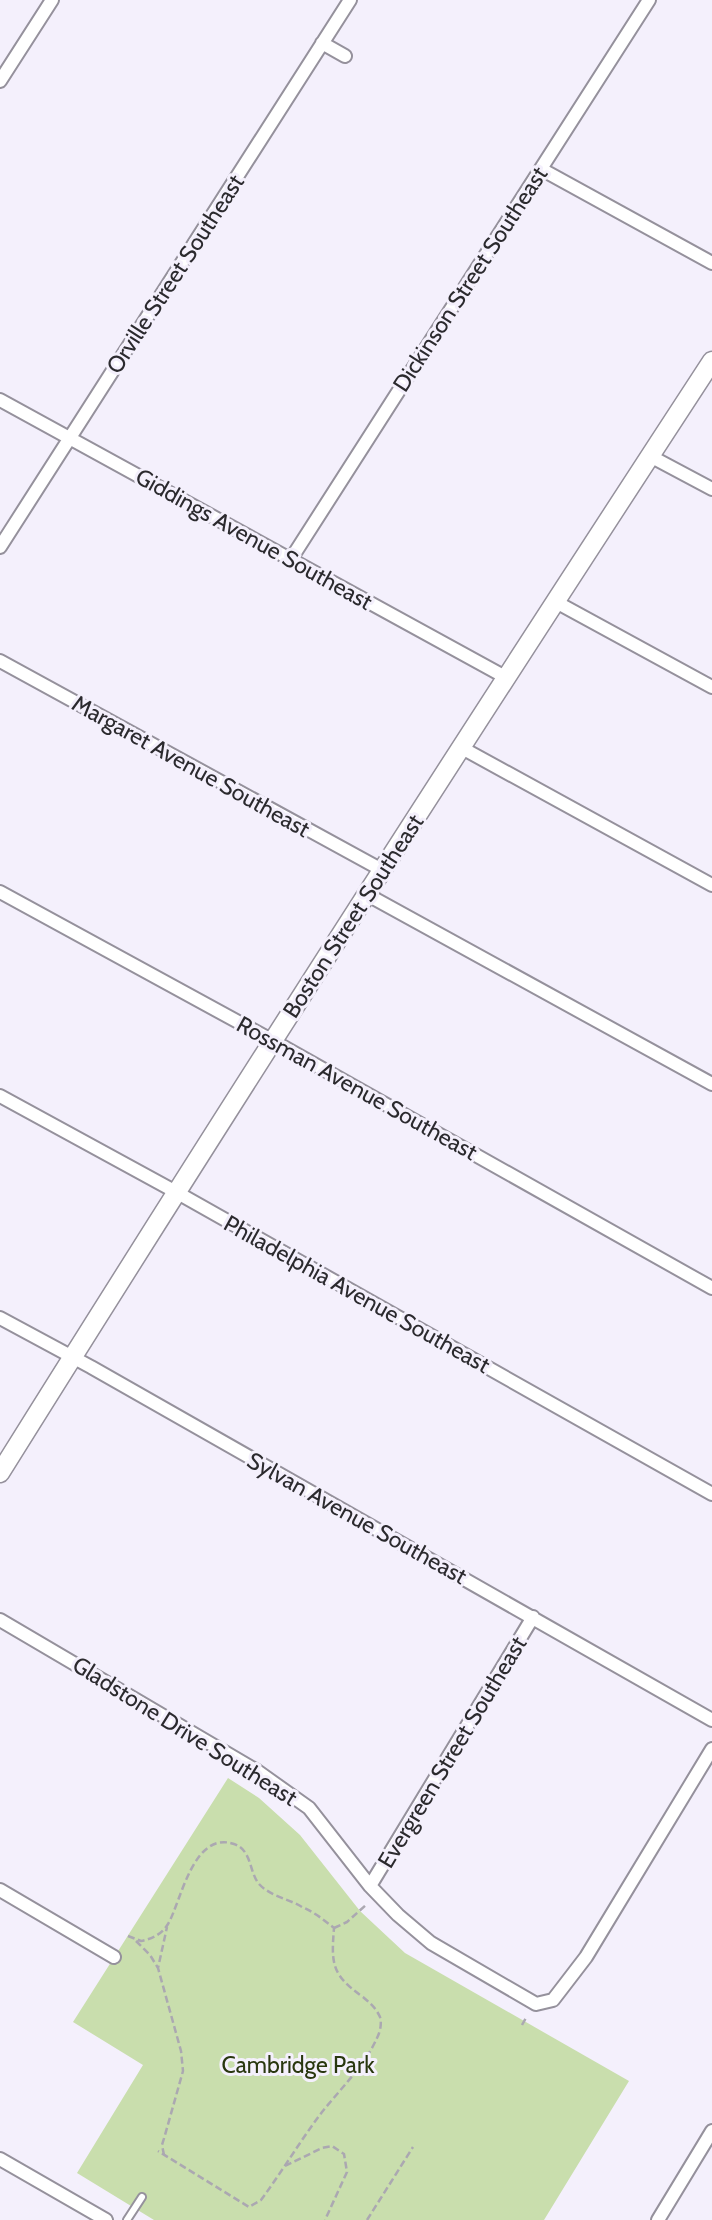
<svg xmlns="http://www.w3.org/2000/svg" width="712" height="2220" viewBox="0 0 712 2220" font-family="Cabin,sans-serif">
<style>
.green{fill:#c9dead}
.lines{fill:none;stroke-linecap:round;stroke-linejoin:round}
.lane-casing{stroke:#95919c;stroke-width:10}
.street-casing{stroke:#95919c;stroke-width:16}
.secondary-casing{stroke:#95919c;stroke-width:21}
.path{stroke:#aba8b1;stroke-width:2.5;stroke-dasharray:7 3.5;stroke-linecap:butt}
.lane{stroke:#fff;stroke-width:6}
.street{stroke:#fff;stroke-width:12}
.secondary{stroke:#fff;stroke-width:18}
.labels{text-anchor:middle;stroke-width:6;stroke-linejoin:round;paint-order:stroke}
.street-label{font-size:23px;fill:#2b2a2e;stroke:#f4f0fc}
.park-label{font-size:23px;fill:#29370f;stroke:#f4f0fc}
</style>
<rect width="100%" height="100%" fill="#f4f0fc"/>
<!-- green -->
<path class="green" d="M228 1778 259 1798 300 1835 360 1911 405 1953 629 2081 544 2220H154L77 2173 143 2065 73 2022Z"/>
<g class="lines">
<defs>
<path id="lane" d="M127 2220 142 2197"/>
<path id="street" d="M322 43 345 56
M0 81 52 0
M541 169 712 263
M0 400 507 678
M650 456 712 489
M0 547 350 0
M291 559 649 0
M556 602 712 687
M0 661 382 870
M462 748 712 885
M0 892 273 1041 712 1288
M366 894 712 1084
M0 1096 176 1192 712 1494
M0 1318 91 1367 712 1720
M0 1620 257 1771 309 1808 370 1886 398 1915 431 1943 536 2004 553 2000 586 1957 712 1749
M370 1886 533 1617
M0 1890 114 1957
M0 2159 106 2220
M658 2220 712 2131"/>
<path id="secondary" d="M0 1473C233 1100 471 730 712 361"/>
</defs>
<!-- lane casing -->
<use href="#lane" class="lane-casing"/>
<!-- street casing -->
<use href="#street" class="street-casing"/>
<!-- secondary casing -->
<use href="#secondary" class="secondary-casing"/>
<!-- path -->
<path class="path" d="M334 1928 347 1922 367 1904
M128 1936 141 1941C152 1939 162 1934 168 1924 181 1902 193 1830 234 1844 252 1850 249 1872 259 1884 270 1896 289 1899 302 1907 314 1912 324 1920 334 1928 331 1965 332 1975 363 1997 370 2003 376 2008 380 2017 382 2024 380 2032 377 2038 364 2067 338 2091 319 2116 299 2143 281 2173 261 2200L249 2207 158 2151
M136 1941 150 1955 158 1968
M522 2025 527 2016
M164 2155 162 2145 165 2135 183 2071 181 2051 158 1968 167 1927
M285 2166 322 2148 332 2146 344 2154 347 2172 325 2220
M367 2220 413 2147"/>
<!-- lane -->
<use href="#lane" class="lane"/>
<!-- street -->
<use href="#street" class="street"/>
<!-- secondary -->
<use href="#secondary" class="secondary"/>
</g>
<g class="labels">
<!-- street labels -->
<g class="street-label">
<text transform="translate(175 274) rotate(-57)" y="8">Orville Street Southeast</text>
<text transform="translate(470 279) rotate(-57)" y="8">Dickinson Street Southeast</text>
<text transform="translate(254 539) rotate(29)" y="8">Giddings Avenue Southeast</text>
<text transform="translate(191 766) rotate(29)" y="8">Margaret Avenue Southeast</text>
<text transform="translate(353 916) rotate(-57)" y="8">Boston Street Southeast</text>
<text transform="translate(357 1088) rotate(29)" y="8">Rossman Avenue Southeast</text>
<text transform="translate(357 1294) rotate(29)" y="8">Philadelphia Avenue Southeast</text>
<text transform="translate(357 1518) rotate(29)" y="8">Sylvan Avenue Southeast</text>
<text transform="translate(185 1731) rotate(32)" y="8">Gladstone Drive Southeast</text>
<text transform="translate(452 1752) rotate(-59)" y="8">Evergreen Street Southeast</text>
</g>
<!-- park labels -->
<g class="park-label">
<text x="298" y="2073">Cambridge Park</text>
</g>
</g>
</svg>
